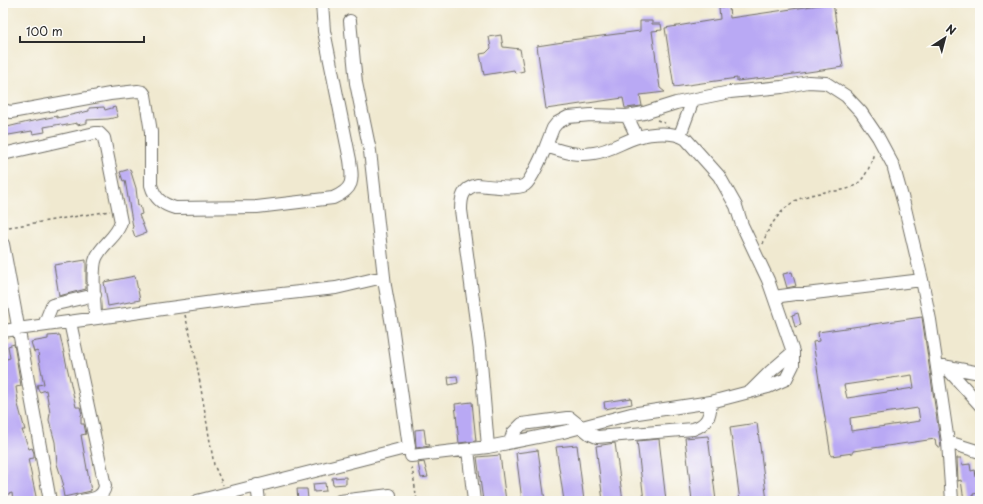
<svg xmlns="http://www.w3.org/2000/svg" width="983" height="504" viewBox="0 0 983 504" font-family="'Playpen Sans',sans-serif">
<style>
.building{fill:#b9a9f4;fill-rule:evenodd}
.lines{fill:none;stroke-linecap:round;stroke-linejoin:round}
.minor-casing{stroke:#706e65;stroke-width:14}
.path{stroke:#706e65;stroke-width:1.5;stroke-dasharray:3 3;stroke-linecap:butt}
.minor{stroke:#fff;stroke-width:12}
</style>
<rect width="100%" height="100%" fill="#fdfcf7"/>
<filter id="ink" filterUnits="userSpaceOnUse"><feTurbulence type="fractalNoise" baseFrequency=".025" numOctaves="2"/><feDisplacementMap in="SourceGraphic" scale="8" xChannelSelector="R" yChannelSelector="G"/><feConvolveMatrix kernelMatrix="1 2 1 2 8 2 1 2 1" color-interpolation-filters="sRGB"/></filter>
<filter id="wash" filterUnits="userSpaceOnUse"><feTurbulence type="fractalNoise" baseFrequency=".012" numOctaves="4" result="noise"/><feDisplacementMap in="SourceGraphic" scale="16" xChannelSelector="R" yChannelSelector="G"/><feGaussianBlur stdDeviation="0.9" result="paint"/><feColorMatrix in="noise" values="0 0 0 0 0 0 0 0 0 0 0 0 0 0 0 0 0 1.4 0 .05"/><feComposite in="paint" operator="in"/></filter>
<g filter="url(#wash)">
<rect width="100%" height="100%" fill="#f0e9d0"/>
<g id="blocks">
<!-- building -->
<path class="building" d="M833 3 843 67 773 77 737 81V78L674 87 665 28 720 19 719 7H729L730 18Z
M640 21H652V24H661L662 30 652 31 660 88 665 92 640 95 642 106 626 108H625L623 98 546 109 537 46 563 42V41L640 31Z
M501 35 503 47 520 49 524 71 515 73 514 70 484 75 480 54 486 53 491 48 489 37Z
M104 107 105 110 115 107 118 117 108 119 87 120V123L77 125V123L62 126 61 124 44 127 45 132 33 134 32 131 3 136V128L28 122 57 116V118L89 111V108Z
M130 169 136 188 138 206 140 205 142 214 139 215 146 233 135 237 132 228 133 227 125 180 123 181 120 172Z
M86 260V289L59 296 54 265Z
M792 272 796 286 787 288 783 274Z
M135 276 140 300 108 306 104 282Z
M798 313 801 325 795 327 792 315Z
M922 317 941 447H939L936 445 935 439 853 451V453L831 456 813 342 819 341 818 332ZM912 375 914 388 847 398 844 385ZM918 408 920 421 851 431 850 418Z
M60 335 76 407H80L82 414 81 415V424H84L86 434 81 435 91 491 64 497 62 486H64L57 464 55 442 49 420 50 413 46 390 40 392 38 389 37 385 44 384 39 360 38 351 34 352 31 342 48 339V336Z
M14 344 21 386 16 387 18 400 17 401 25 430H22L29 449 32 448 34 453V458L28 459 37 501H13L12 493 5 495 3 490V482L6 481 5 464 3 465V360L10 358 8 346Z
M457 376 458 383 449 385 448 377Z
M631 398 632 404 605 409 604 402Z
M472 402 476 441 459 443 455 404Z
M757 423 767 501H740L730 427Z
M424 429 426 444H429L430 446 416 448 415 430Z
M708 436 716 501H692L685 438Z
M659 439 666 501H644L637 441Z
M615 443 623 501H603L596 446Z
M577 445 584 501H564L556 447Z
M538 450 545 501H522L516 453Z
M500 455 506 501H483L477 457Z
M957 458H961L962 465 970 464 971 471 975 470 976 477H980V493L973 494 974 501H964L961 480 958 481Z
M424 462 428 477 421 478 418 463Z
M346 477V484L333 485 332 478Z
M325 483 326 491 314 492 313 484Z
M297 489H307L308 499 298 500Z"/>
</g>
</g>
<g filter="url(#ink)">
<use href="#blocks" fill-opacity="0" stroke="#706e65" stroke-width="1"/>
<g class="lines">
<defs>
<path id="minor" d="M3 110 11 112 110 94 138 91 143 92 145 95 151 132V185C155 199 162 204 175 208L257 207 333 198C354 189 353 181 350 160L324 31 322 3
M627 116 637 137
M680 135 693 100
M3 154 95 133H99L104 138 121 222C117 237 102 244 96 258 91 270 95 304 95 318
M3 244 50 501
M774 297 795 294H806L922 280
M70 322 105 486C103 499 91 499 80 501
M44 325 52 305 95 295
M3 331 235 299 336 288 383 277
M943 366 980 373
M945 366 980 405
M751 391 771 371 793 352
M510 442 513 433 522 424 567 418H570L590 434 597 437 693 429C708 424 710 416 711 402
M948 442 980 452
M488 447 563 432 631 414 711 402 768 387 786 379 793 365V352L768 280 742 225 736 206 719 176 686 139C674 131 651 133 638 137 623 141 610 151 594 153 575 156 564 152 546 146L553 128 557 123 568 117 591 115 627 116 644 113 676 103 730 92 782 87 808 82 826 83 846 96 861 112 878 137 893 165 904 204 922 280 930 320 948 442 952 501
M468 450 474 501
M411 456 488 447 480 351 461 210C461 197 463 188 477 185 488 186 516 190 525 185 531 181 543 154 546 146
M257 485 259 501
M197 501 409 447 392 325 385 286 370 151 356 83 350 21
M340 501 390 495"/>
</defs>
<!-- minor casing -->
<use href="#minor" class="minor-casing"/>
<!-- path -->
<path class="path" d="M657 120 665 123
M3 228 110 211
M763 244C767 228 781 209 795 201 804 196 815 194 825 192 833 191 844 191 852 187 865 181 871 165 874 152
M185 315 195 354 214 465 223 485
M412 467 417 501"/>
<!-- minor -->
<use href="#minor" class="minor"/>
</g>
</g>
<!-- margin -->
<rect width="983" height="504" fill="none" stroke="#fdfcf7" stroke-width="16"/>
<!-- north arrow -->
<g transform="translate(945 38) rotate(36)" stroke="#fdfcf7" stroke-width="3" paint-order="stroke">
<path d="M0-3L7 15L0 10L-7 15Z" fill="#2b2b2b"/>
<text y="-6" font-size="11" font-weight="bold" text-anchor="middle" fill="#2b2b2b">N</text>
</g>
<!-- scale -->
<path d="M20 36v6h124v-6" fill="none" stroke="#2b2b2b" stroke-width="2"/>
<text x="26" y="36" font-size="12" fill="#2b2b2b" stroke="#fdfcf7" stroke-width="3" paint-order="stroke">100 m</text>
</svg>
